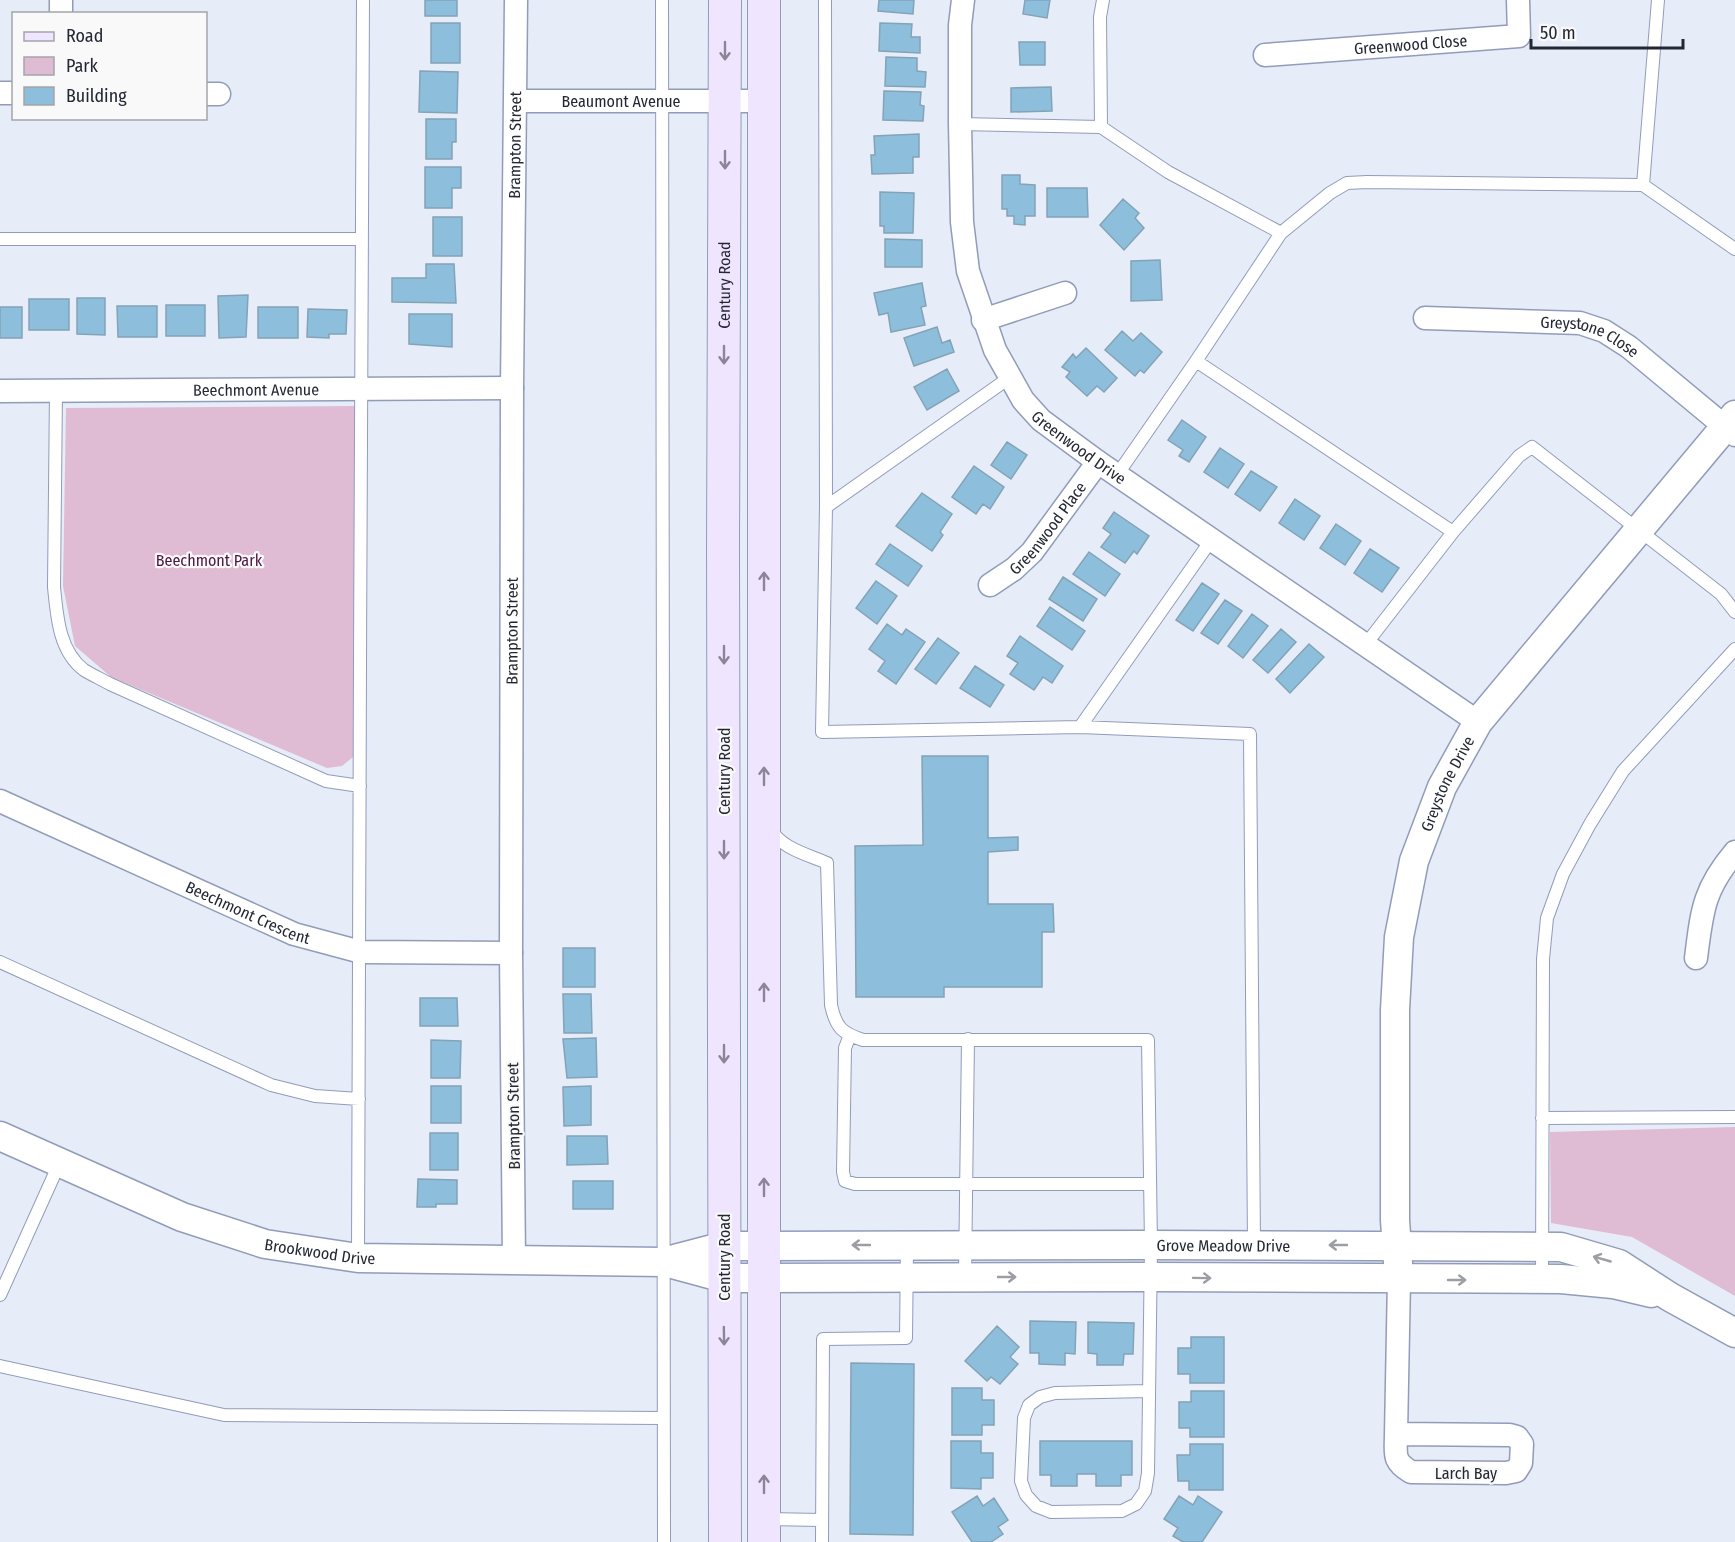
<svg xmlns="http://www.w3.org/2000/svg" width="1735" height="1542" viewBox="0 0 1735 1542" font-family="'Fira Sans Condensed',sans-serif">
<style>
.green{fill:#e0bbd4}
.building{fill:#8dbfdd;stroke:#83a3b6;stroke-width:1.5}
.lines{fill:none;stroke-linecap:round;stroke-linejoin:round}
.service-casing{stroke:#919cb9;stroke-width:14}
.minor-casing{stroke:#919cb9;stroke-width:25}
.tertiary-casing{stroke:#919cb9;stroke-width:31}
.secondary-casing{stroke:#919cb9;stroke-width:34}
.service{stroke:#fff;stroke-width:12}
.minor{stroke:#fff;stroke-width:22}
.tertiary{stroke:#fff;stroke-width:28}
.secondary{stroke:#f0e5fe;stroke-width:32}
.oneway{stroke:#8a8698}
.oneway2{stroke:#9c9ea3}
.labels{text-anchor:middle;stroke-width:4.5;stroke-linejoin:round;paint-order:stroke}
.street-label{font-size:16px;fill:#232733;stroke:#f9f9f9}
.park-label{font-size:16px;fill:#4e1741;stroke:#f9f9f9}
</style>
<rect width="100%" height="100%" fill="#e7ecf9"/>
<!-- green -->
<path class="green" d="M356 406 353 757 342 766 327 768 111 677 75 646 63 586 66 408Z
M1735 1127V1296L1632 1237 1551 1223 1550 1132Z"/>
<!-- building -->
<path class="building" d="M425 0H457V16H425Z
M879 0H914L913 14 878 11Z
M1025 0H1050L1047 18 1023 14Z
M431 23H460V63H431Z
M880 23 912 24 911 37H920V53L879 51Z
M1019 42H1045V65H1020Z
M886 57 917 58V71L926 72 925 87 885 86Z
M420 71 458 72 457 113 419 112Z
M1051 87 1052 111 1011 112V88Z
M884 91 921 92 920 105 924 106 923 121 883 120Z
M426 119H456V142H452V159H426Z
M919 134V157H913V173L872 174 871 155H875L874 136Z
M425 167H461V188H452V208H425Z
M1002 175H1020V184L1035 185V216H1025V225L1014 224V216H1007V209H1002Z
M1047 188H1087L1088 217H1047Z
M880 192 914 193 913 233H884V226H880Z
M1123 199 1139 213 1135 218 1144 228 1124 250 1100 225Z
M433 217H462V256H433Z
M885 239 922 240V267H885Z
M1160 260 1162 300 1131 301V261Z
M426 264H454L456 303 392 302V278H426Z
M922 283 926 306 921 307 925 325 891 332 888 313 879 315 874 293Z
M248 295 246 337 219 338 218 296Z
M77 298H105V335L77 334Z
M29 299H69V330H29Z
M166 305H205V336H166Z
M117 306H157V337H118Z
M0 307H22V338H0Z
M258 307H298V338H258Z
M308 309 347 310 346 334H329V338L307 337Z
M409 314H452V347L409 344Z
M937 327 942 343 950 340 954 352 914 366 904 338Z
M1122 331 1133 341 1141 333 1162 352 1144 373 1140 370 1135 376 1105 350Z
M1086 348 1117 378 1104 392 1097 386 1087 396 1066 377 1070 372 1062 367 1073 354 1076 358Z
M947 369 959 391 927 410 914 387Z
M1182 420 1206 437 1189 462 1179 456 1183 450 1168 440Z
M1007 442 1027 455 1011 479 991 465Z
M1220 448 1244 464 1228 488 1204 472Z
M974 466 1004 487 990 509 983 504 976 514 952 497Z
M1251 471 1277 487 1260 511 1235 494Z
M922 493 952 514 940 532 943 535 932 551 896 526Z
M1295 499 1320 516 1304 540 1279 523Z
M1114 512 1149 536 1137 554 1134 551 1125 563 1101 547 1111 534 1103 528Z
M1336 524 1361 541 1345 565 1320 548Z
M890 544 922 566 908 586 876 564Z
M1370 549 1399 568 1382 592 1354 573Z
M1089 552 1120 574 1105 596 1073 574Z
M1063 577 1097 599 1083 621 1049 599Z
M876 581 897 596 877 624 856 608Z
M1202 583 1219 594 1193 631 1176 620Z
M1225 600 1242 611 1218 644 1201 633Z
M1050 607 1085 631 1072 650 1037 626Z
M1252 614 1268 626 1243 658 1228 646Z
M887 624 902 635 906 629 925 642 896 684 878 671 885 661 869 649Z
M1281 629 1296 642 1268 673 1253 660Z
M1020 636 1063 666 1052 683 1043 677 1034 690 1010 674 1018 663 1007 656Z
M938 638 959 653 936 684 915 669Z
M1309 644 1324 657 1290 693 1276 679Z
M975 666 1004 685 990 707 960 688Z
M922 756H988V838L1018 837V850L988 852V904H1053L1054 932H1042V987H944V997H856L855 846 923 845Z
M563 948H595V987H563Z
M563 994H591L592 1033H564Z
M420 998H457L458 1026H420Z
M596 1038 597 1077 567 1078 563 1039Z
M431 1040 461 1041 460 1078H431Z
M431 1086H461V1123H431Z
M591 1086V1125L564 1126 563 1087Z
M430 1133H458V1170H430Z
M567 1136H607L608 1164 567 1165Z
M418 1179 457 1180V1204H436V1207H417Z
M573 1181H613V1209H573Z
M1030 1321 1076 1322 1075 1354 1065 1353V1365L1039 1364V1353H1030Z
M1088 1322 1134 1323 1133 1354H1124L1123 1365H1097V1354L1088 1353Z
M997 1326 1019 1347 1010 1357 1018 1364 1000 1384 991 1377 987 1381 965 1361Z
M1191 1337H1224V1383H1190V1374H1178V1348H1191Z
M851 1363 914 1364 913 1535 850 1534Z
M952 1388H982V1400H994V1425H982V1435H952Z
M1191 1391H1224V1437H1190V1428H1179V1402H1191Z
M951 1441H981V1453H993V1478H981V1489L951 1488Z
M1040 1441H1132V1475H1121V1486H1096V1474H1077V1486H1051V1475H1040Z
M1190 1444H1223V1490H1189V1481H1178L1177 1455H1190Z
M977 1496 983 1506 994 1498 1008 1520 998 1527 1003 1534 991 1542H972L952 1512Z
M1179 1496 1193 1505 1198 1496 1222 1512 1202 1542H1183L1173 1536 1178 1528 1164 1519Z"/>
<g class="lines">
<defs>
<path id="service" d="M662 0 664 1542
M825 0 826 507 822 732 1080 727 1250 734 1254 1245
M1103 0 1100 17 1101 127 1168 172 1281 233
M960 124 1101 127
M1643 185 1658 0
M0 239H361
M1196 361 1453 532
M56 390 54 587C57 617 59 651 84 670 92 675 101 679 110 684L326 781 360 786
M1117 475 1196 361 1281 233 1330 193 1347 183 1367 182 1643 185 1735 249
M826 507 1009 378
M1366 644 1453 532 1519 456 1532 447 1721 594 1735 612
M1080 727 1212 539
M771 829C780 848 809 855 827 863L831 1005C836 1028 842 1033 863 1040H1148L1151 1245 1148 1473 1145 1491 1136 1504 1122 1511 1051 1512 1036 1506 1026 1495 1021 1481 1024 1418 1029 1405 1040 1397 1055 1393 1148 1391
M0 962 271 1085 315 1096 359 1099
M850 1035 845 1048 843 1172 845 1181 855 1184H1150
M1542 1118 1735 1117
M358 1258C361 839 359 419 363 0
M965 1277 968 1039
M1542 1280 1543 959 1547 918 1563 874 1590 824 1623 771 1735 649
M0 1295 60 1162
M0 1366 224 1415 663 1418
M766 1519 822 1520
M822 1542 823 1339 906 1338 907 1245"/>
<g id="minor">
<path d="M61 0V14"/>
<path id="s1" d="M963 0 960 25V124L962 222 968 271 995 350 1023 400 1041 420 1098 462 1478 722"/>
<path id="s2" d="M1265 55 1519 36 1518 0"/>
<path d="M0 93H14"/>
<path d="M206 94H219"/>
<path id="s3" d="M516 101H764"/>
<path id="s4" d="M1425 318 1580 323 1604 331 1629 347 1735 435"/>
<path d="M983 320 1065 293"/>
<path id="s5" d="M0 391 512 388"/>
<path id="s6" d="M990 585 1014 569 1032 552 1098 462"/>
<path id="s7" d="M0 801 294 934 361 952 511 953"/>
<path d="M1696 958C1702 911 1703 890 1735 852"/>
<path id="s8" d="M514 1261 511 953 512 388 516 0"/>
<path d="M1396 1434 1510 1435 1517 1437 1522 1444 1521 1463 1516 1471 1506 1473 1411 1472C1392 1461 1396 1454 1396 1434L1399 1279"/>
</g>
<g id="tertiary">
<path id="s9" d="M0 1136 182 1217 265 1244 358 1258 663 1262 724 1246 1151 1245 1561 1247 1619 1264 1670 1297 1735 1333"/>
<path d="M665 1262 724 1278 1150 1277 1561 1279 1613 1284 1651 1293"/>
<path id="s10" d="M1398 1263 1395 1220V1010L1399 937 1414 861 1442 787 1478 722 1735 415"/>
</g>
<g id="secondary">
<path id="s11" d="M725 1542 723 547 725 0"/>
<path d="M764 1542V0"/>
</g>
</defs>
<!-- service casing -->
<use href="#service" class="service-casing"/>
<!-- minor casing -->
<use href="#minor" class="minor-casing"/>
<!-- tertiary casing -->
<use href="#tertiary" class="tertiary-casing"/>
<!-- secondary casing -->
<use href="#secondary" class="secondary-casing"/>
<!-- service -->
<use href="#service" class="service"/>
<!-- minor -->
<use href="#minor" class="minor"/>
<!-- tertiary -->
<use href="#tertiary" class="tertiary"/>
<!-- secondary -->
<use href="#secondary" class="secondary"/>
</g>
<!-- one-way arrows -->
<defs><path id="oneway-shaft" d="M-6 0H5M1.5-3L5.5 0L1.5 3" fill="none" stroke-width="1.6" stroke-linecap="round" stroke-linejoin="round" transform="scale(1.5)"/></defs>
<g class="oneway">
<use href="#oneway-shaft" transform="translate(725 51) rotate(90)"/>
<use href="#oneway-shaft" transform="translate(725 160) rotate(90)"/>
<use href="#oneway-shaft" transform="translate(724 355) rotate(90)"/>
<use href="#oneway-shaft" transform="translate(764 581) rotate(-90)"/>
<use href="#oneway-shaft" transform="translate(724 655) rotate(90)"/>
<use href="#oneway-shaft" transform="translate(764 776) rotate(-90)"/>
<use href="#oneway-shaft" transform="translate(724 850) rotate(90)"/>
<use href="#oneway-shaft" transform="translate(764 992) rotate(-90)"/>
<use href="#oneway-shaft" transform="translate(724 1054) rotate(90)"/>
<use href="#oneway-shaft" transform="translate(764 1187) rotate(-90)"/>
<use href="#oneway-shaft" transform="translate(724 1336) rotate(89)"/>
<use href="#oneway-shaft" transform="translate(764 1484) rotate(-90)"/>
</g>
<g class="oneway2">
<use href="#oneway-shaft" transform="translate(861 1245) rotate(180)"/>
<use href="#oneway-shaft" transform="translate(1338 1245) rotate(180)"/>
<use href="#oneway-shaft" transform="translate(1602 1259) rotate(-164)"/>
<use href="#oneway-shaft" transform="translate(1007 1277)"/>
<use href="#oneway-shaft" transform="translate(1202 1278) rotate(1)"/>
<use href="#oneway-shaft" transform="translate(1457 1280)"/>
</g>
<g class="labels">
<!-- street labels -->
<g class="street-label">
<text dy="6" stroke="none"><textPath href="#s2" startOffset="146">Greenwood Close</textPath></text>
<text dy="6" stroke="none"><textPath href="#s3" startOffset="105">Beaumont Avenue</textPath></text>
<text dy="6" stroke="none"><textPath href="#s8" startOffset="1116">Brampton Street</textPath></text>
<text dy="6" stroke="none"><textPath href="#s11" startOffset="1257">Century Road</textPath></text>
<text dy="6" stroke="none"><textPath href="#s4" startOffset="168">Greystone Close</textPath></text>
<text dy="6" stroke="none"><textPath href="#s5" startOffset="256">Beechmont Avenue</textPath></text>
<text dy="6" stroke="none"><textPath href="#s1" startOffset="486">Greenwood Drive</textPath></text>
<text dy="6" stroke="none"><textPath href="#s6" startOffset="82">Greenwood Place</textPath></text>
<text dy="6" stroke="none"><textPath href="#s8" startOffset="630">Brampton Street</textPath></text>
<text transform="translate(724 771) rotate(-90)" y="6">Century Road</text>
<text dy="6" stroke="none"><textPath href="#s10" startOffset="488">Greystone Drive</textPath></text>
<text dy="6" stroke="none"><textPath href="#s7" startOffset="272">Beechmont Crescent</textPath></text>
<text transform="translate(513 1116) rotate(-91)" y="6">Brampton Street</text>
<text dy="6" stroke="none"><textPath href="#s9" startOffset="1248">Grove Meadow Drive</textPath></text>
<text dy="6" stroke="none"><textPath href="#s9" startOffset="342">Brookwood Drive</textPath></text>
<text transform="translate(724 1257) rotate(-90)" y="6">Century Road</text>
<text x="1466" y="1479">Larch Bay</text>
</g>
<!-- park labels -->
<g class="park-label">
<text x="209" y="566">Beechmont Park</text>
</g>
</g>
<!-- legend -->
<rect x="12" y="12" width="195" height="108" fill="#f9f9f9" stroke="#a3a5aa" stroke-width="1.5"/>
<rect x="24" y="32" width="30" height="9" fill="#f0e5fe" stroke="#a3a5aa" stroke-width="1.5"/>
<text x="66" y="42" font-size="18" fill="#232733">Road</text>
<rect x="24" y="57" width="30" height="18" fill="#e0bbd4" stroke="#a3a5aa" stroke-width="1.5"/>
<text x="66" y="72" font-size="18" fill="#232733">Park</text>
<rect x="24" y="87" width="30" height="18" fill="#8dbfdd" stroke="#a3a5aa" stroke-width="1.5"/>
<text x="66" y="102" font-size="18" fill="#232733">Building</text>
<!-- scale -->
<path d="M1531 39v9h152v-9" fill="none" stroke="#232733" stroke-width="3"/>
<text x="1540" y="39" font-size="18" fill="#232733" stroke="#f9f9f9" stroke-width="4.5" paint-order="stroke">50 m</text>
</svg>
